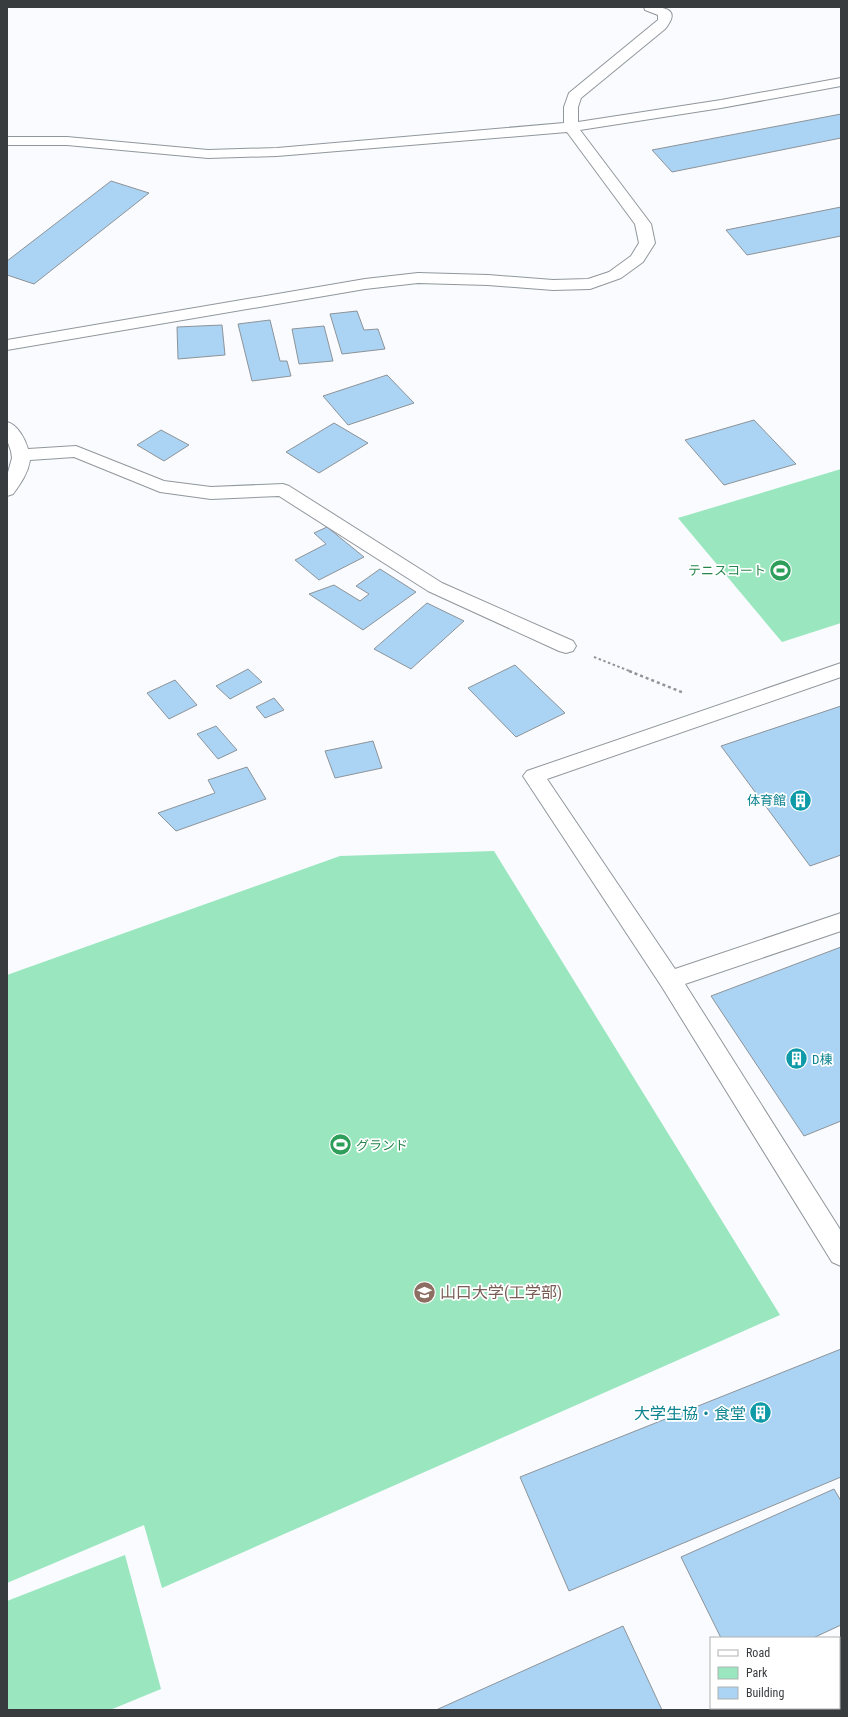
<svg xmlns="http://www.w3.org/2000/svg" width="848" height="1717" viewBox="0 0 848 1717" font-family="'Roboto Condensed','Noto Sans JP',sans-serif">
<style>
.green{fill:#99e6bf}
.building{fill:#abd3f4;stroke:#8d9499}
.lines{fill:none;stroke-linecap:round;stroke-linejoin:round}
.minor-casing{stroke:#90979c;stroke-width:2}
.path-far1{stroke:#919396;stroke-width:2;stroke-dasharray:2.5 2.5;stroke-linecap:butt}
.path{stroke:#919396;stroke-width:2.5;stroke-dasharray:3 3;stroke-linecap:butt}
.minor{fill:#fff;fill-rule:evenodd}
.labels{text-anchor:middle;stroke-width:3.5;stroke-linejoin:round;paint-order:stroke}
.leisure-label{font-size:13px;fill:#27864d;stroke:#fff;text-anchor:end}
.culture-label{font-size:13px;fill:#0d838f;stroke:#fff;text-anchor:end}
.near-education-label{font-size:16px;fill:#785e54;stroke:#fff;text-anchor:start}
.near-culture-label{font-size:16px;fill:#0d838f;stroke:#fff;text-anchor:end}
</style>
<rect width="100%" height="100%" fill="#f9fbfe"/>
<!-- green -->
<path class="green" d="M841 469V623L782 642 678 518Z
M494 851 780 1315 162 1588 144 1525 7 1583V975L340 856Z
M125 1555 161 1689 110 1710H7V1601Z"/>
<!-- building -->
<path class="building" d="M841 114V138L672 172 652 150Z
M111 181 149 193 34 284 7 275V261Z
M841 207V236L747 255 726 230Z
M357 311 364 330 378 329 385 349 342 354 330 314Z
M270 320 280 361H287L291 376 252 381 238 324Z
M222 325 225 355 178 359 177 327Z
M324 326 333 361 299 364 292 329Z
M387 375 414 403 348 425 323 396Z
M754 420 796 464 724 485 685 440Z
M334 423 368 443 319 473 286 452Z
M161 430 189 445 164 461 137 445Z
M327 527 364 557 319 580 295 560 326 544 314 533Z
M380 569 416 592 363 630 309 594 334 585 360 601 369 594 356 586Z
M427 603 464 621 411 669 374 649Z
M515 665 565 713 516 737 468 688Z
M248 669 262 682 230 699 216 686Z
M175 680 197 705 169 719 147 693Z
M274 698 284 710 265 718 256 707Z
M841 706V855L810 866 721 746Z
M216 726 237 750 218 759 197 734Z
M373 741 382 768 335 778 325 751Z
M247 767 266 799 176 831 158 813 215 793 208 780Z
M841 947V1121L804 1136 711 996Z
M841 1349V1477L569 1591 520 1477Z
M834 1489 841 1501V1625L813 1638H721L681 1557Z
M623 1626 662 1710H436Z"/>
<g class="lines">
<defs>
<path id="minor" d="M644 7C661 7 683 7 665 29L581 98 578 107V122L721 100 841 78V86L721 108 580 130 651 224 655 243 643 262 621 278 590 289 553 290 488 285 418 283 365 289 7 350V340L365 279 418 273 488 275 553 280 588 279 609 272 631 256 639 243 635 224 567 132 277 156 208 158 67 145H7V137H67L208 150 277 148 564 123V107L569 93 658 20V15L645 10Z
M7 422C18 425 25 439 28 449L76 446 164 481 211 487 283 484 289 486 442 583 573 641 576 646 573 651 566 653 559 651 428 591 279 496 211 499 160 492 74 457 30 460C28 473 21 483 13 494L7 496V476L12 458 11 451 7 440Z
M841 663V677L547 779 675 969 841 913V931L685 984 841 1231V1266L832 1262 662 987 523 776 527 771Z"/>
</defs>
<!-- minor casing -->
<use href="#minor" class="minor-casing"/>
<!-- path-far1 -->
<path class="path-far1" d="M594 657 632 672"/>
<!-- path -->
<path class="path" d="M629 671 684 693"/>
<!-- minor -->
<use href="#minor" class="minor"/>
</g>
<!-- icons -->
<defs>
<symbol id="stadium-disc" viewBox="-11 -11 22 22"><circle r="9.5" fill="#2e9e5b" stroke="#fff"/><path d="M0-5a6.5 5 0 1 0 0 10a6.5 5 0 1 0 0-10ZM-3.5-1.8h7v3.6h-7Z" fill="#fff"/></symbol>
<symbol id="building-disc" viewBox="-11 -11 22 22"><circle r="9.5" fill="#0f9aa8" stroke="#fff"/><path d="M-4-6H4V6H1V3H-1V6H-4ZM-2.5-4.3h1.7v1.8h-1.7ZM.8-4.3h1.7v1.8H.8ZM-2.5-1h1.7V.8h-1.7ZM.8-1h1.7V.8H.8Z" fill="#fff"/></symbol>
<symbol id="university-disc" viewBox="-11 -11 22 22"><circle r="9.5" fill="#8d6e63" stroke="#fff"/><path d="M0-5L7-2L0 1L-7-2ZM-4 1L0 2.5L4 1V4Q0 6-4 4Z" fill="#fff"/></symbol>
</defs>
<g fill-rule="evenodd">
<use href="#stadium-disc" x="768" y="558" width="25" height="25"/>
<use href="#building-disc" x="788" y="788" width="25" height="25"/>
<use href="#building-disc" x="784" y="1046" width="25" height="25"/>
<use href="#stadium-disc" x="328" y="1132" width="25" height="25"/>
<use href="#university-disc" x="412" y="1280" width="25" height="25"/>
<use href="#building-disc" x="748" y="1400" width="25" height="25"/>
</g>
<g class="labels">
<!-- leisure labels -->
<g class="leisure-label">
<text x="766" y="575">テニスコート</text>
<text x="356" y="1150" text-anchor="start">グランド</text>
</g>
<!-- culture labels -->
<g class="culture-label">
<text x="786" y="805">体育館</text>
<text x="812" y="1064" text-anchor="start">D棟</text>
</g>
<!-- near-education labels -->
<g class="near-education-label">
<text x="440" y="1298">山口大学(工学部)</text>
</g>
<!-- near-culture labels -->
<g class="near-culture-label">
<text x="746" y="1419">大学生協・食堂</text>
</g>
</g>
<!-- border -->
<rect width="848" height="1717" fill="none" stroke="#393c3e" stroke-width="16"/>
<!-- legend -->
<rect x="710" y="1637" width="130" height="72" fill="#ffffff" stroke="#b0b1b2"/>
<rect x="718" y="1650" width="20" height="6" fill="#ffffff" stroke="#b0b1b2"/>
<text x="746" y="1657" font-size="12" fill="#393c3e">Road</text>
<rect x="718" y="1667" width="20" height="12" fill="#99e6bf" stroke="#b0b1b2"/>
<text x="746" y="1677" font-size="12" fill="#393c3e">Park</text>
<rect x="718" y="1687" width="20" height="12" fill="#abd3f4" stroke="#b0b1b2"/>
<text x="746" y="1697" font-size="12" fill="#393c3e">Building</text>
</svg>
